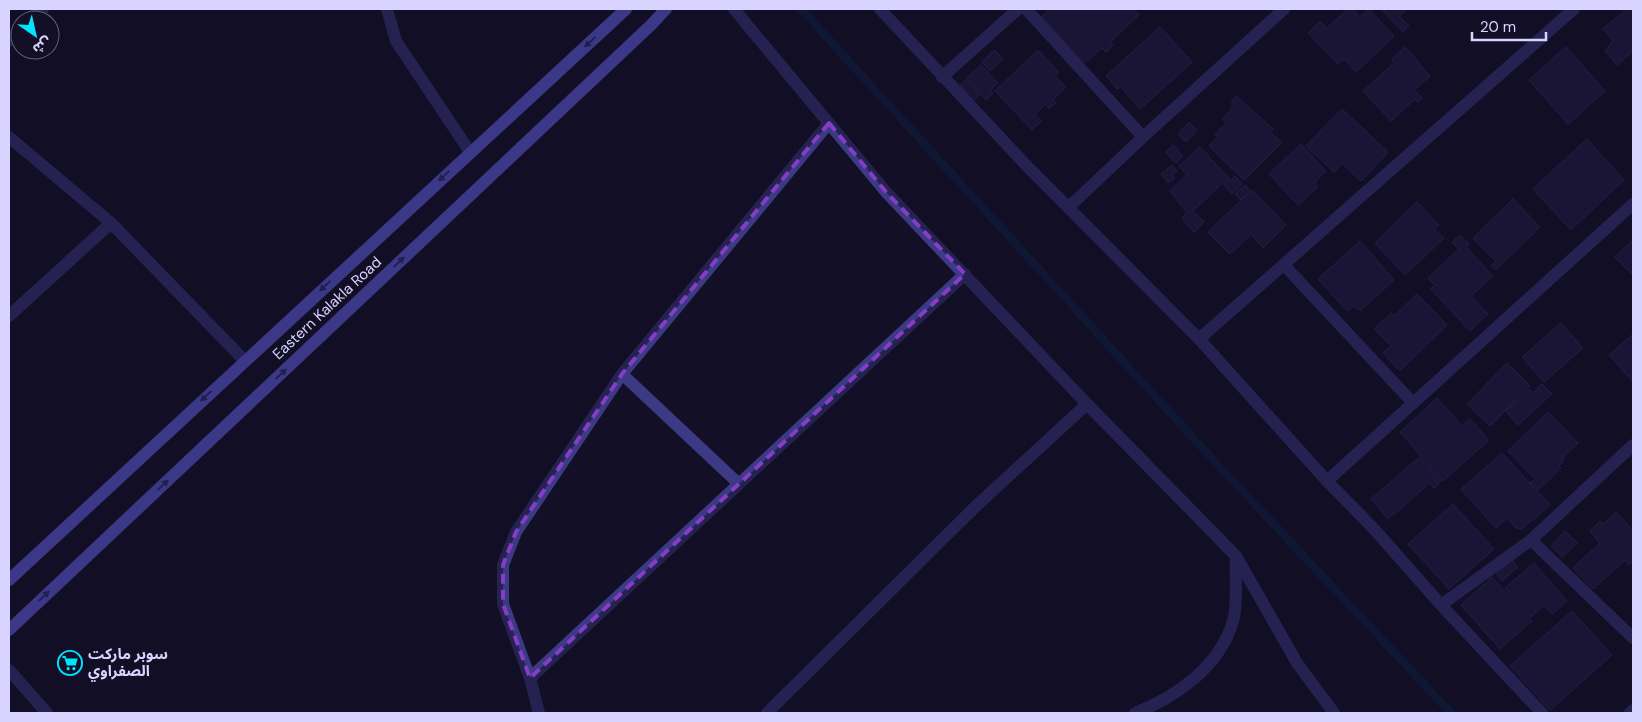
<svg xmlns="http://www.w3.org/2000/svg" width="1642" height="722" viewBox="0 0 1642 722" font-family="'DM Sans','Noto Sans Arabic',sans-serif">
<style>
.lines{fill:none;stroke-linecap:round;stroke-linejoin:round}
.stream{stroke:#0c2248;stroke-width:8}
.building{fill:#241b47;stroke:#3b2d73}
.street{stroke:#3d3a85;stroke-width:12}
.secondary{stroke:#6f6bff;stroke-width:12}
.oneway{fill:#38347d}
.marked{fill:none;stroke:#843dc5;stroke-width:4;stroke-dasharray:10 6;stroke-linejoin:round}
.labels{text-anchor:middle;stroke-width:4.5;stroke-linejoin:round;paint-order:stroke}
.street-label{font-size:15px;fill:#d9d4ff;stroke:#130f26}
.poi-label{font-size:15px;font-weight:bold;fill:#d9d4ff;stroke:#130f26;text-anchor:start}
</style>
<rect width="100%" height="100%" fill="#130f26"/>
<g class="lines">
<!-- stream -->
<path class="stream" d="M801 9 1218 465 1451 713"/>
</g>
<!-- building -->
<path class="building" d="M1049 9H1133L1139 15 1110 42 1113 45 1106 52 1102 48 1085 63 1041 17Z
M1348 9H1353L1360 17 1369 9 1394 36 1356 72 1344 59 1338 64 1308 33 1320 21 1327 28Z
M1381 9H1407L1399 16 1409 26 1403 32Z
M1627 9H1633V51L1617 65 1605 51 1613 41 1603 29Z
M1160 27 1192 62 1140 109 1121 87 1117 89 1106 76Z
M1405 47 1430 76 1414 90 1422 98 1418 102 1415 99 1391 121 1363 91 1394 63 1392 59Z
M1566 47 1605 91 1568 124 1529 80Z
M994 50 1003 59 990 71 982 62Z
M1038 50 1059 72 1055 76 1066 87 1053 100 1056 103 1049 108 1046 104 1035 114 1041 121 1032 130 995 91Z
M981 65 998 83 990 90 993 93 986 100 966 78Z
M966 80 980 95 973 101 960 85Z
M1236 96 1273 129 1270 132 1282 142 1244 180 1209 146 1218 137 1215 135 1226 123 1223 119 1232 108V101Z
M1342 109 1388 152 1361 181 1342 163 1334 172 1306 146Z
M1189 122 1197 130 1186 142 1178 134Z
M1587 139 1624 180 1571 230 1533 189Z
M1301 144 1326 171 1315 182 1318 187 1298 205 1269 174Z
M1173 145 1183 156 1176 163 1165 152Z
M1200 147 1231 180 1235 176 1242 184 1232 194 1222 183 1193 211 1204 222 1194 232 1182 218 1187 213 1170 191 1187 175 1179 166Z
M1172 165 1177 171 1172 175 1175 178 1168 183 1161 174Z
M1245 185 1250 191 1241 200 1235 194Z
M1252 190 1286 225 1263 248 1251 234 1230 254 1208 232Z
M1513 199 1540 227 1496 270 1491 266 1496 261 1473 238Z
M1417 202 1439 225 1434 229 1444 238 1405 275 1375 243Z
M1460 235 1469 244 1466 247 1493 276 1471 296 1488 314 1470 331 1431 289 1435 285 1428 278 1459 249 1452 242Z
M1633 240V275L1615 257Z
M1360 241 1394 280 1360 311 1354 306 1347 311 1318 279Z
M1417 294 1447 325 1400 371 1383 353 1391 346 1374 329 1391 313 1394 316Z
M1561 323 1583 348 1544 382 1522 357Z
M1633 334V382L1609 355Z
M1507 363 1530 386 1490 426 1467 404Z
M1542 384 1552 394 1518 425 1506 411 1530 389 1533 393Z
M1437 398 1462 426 1470 419 1489 440 1443 481 1400 432Z
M1548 412 1578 443 1562 458 1564 460 1559 466 1561 468 1537 491 1530 483 1535 479 1508 451Z
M1502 453 1550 505 1522 529 1516 528 1507 518 1496 528 1461 489Z
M1420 457 1441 481 1434 488 1430 483 1388 519 1371 499Z
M1453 504 1494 549 1449 589 1408 544Z
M1616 512 1633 531V560L1629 565 1625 560 1593 589 1573 568 1600 543 1590 531 1600 521 1603 524Z
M1565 531 1577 543 1562 557 1551 546Z
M1512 560 1518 567 1502 581 1496 574Z
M1534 563 1567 601 1552 614 1544 605 1531 617 1505 588Z
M1492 577 1532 621 1500 649 1461 605Z
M1572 611 1612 655 1550 710 1510 666Z"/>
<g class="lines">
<!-- street -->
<path class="street" d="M387 9 396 41 470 152
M734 9 886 192 1087 404 1236 556 1297 663 1334 713
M880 9 1026 165 1199 339 1327 481 1375 530 1441 605 1542 713
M1026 9 1143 137
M31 20 43 9
M9 41 20 30
M942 77 1018 9
M9 137 111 223 244 360
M1069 207 1143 137 1284 9
M1284 265 1413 403
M9 316 111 223
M1199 339 1574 9
M622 374 739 484
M1327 481 1633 204
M1531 540 1633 638
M1441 605 1531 540 1633 445
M9 670 47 713
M530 678 965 274
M539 713 530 678 503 604V565L516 532 622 374 829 123
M767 713 975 507 1087 404
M1135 713C1177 697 1220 666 1233 621 1238 606 1235 572 1236 556
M1630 713 1633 710"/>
<!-- secondary -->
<path class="secondary" d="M9 580 626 9
M9 630 651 25 666 9"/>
</g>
<!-- one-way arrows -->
<defs><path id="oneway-solid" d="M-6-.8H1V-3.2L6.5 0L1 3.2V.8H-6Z" transform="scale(1.25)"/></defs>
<g class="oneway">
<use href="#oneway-solid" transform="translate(590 42) rotate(137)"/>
<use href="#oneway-solid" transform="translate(444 176) rotate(137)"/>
<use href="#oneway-solid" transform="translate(399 262) rotate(-43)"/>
<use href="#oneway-solid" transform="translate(325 286) rotate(137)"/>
<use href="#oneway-solid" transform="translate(281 374) rotate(-43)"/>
<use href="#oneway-solid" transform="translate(206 396) rotate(137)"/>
<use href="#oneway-solid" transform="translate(163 485) rotate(-43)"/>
<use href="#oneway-solid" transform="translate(44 596) rotate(-43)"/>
</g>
<!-- marked area -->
<path d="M0 0H1642V722H0ZM829 123 886 192 965 274 530 678 503 604V565L516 532 622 374Z" fill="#130f26" fill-opacity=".55" fill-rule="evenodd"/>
<path class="marked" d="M829 123 886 192 965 274 530 678 503 604V565L516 532 622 374Z"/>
<!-- icons -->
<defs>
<symbol id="supermarket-ring" viewBox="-11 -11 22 22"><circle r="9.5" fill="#130f26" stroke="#00e5ff" stroke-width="1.5"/><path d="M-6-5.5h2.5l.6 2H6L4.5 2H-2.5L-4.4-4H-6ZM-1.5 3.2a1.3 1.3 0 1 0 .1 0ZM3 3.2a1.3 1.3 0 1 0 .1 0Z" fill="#00e5ff"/></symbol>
</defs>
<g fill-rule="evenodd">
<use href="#supermarket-ring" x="56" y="649" width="28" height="28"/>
</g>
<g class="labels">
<!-- street labels -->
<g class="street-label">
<text transform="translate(327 308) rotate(-43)" y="5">Eastern Kalakla Road</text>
</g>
<!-- poi labels -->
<g class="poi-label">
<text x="88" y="659">سوبر ماركت<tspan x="88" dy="17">الصفراوي</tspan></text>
</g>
</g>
<!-- border -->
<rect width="1642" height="722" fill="none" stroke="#d9d4ff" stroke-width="20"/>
<!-- north arrow -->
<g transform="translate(35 35) rotate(146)"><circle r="24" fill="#130f26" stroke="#625e7d"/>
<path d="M0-4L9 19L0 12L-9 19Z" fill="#00e5ff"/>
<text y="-8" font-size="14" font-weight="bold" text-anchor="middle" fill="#d9d4ff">ش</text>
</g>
<!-- scale -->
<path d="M1472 32v8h74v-8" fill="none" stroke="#d9d4ff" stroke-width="2.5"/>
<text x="1480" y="32" font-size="15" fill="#d9d4ff" stroke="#130f26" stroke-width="4" paint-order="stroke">20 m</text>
</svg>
